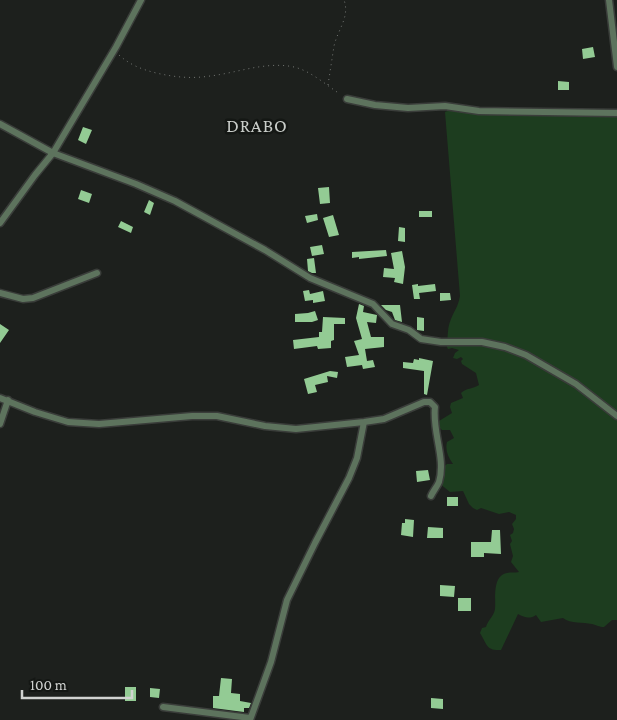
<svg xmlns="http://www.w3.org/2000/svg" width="617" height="720" viewBox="0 0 617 720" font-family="'Crimson Pro',serif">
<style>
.green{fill:#1d3d1f}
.building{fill:#93cb94}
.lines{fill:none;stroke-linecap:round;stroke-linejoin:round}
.minor-casing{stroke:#3a3d3a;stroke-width:9}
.path{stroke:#757875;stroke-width:1;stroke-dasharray:1 4;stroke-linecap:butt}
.minor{stroke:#5d735d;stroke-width:6}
.labels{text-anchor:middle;stroke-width:5;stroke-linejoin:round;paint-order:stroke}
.quarter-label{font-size:19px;letter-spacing:1px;fill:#c8ccc8;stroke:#141714}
</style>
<rect width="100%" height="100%" fill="#1d201d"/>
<!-- green -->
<path class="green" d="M450 110 617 113V620H612L604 627C599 627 597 625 592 624 583 622 571 624 563 618L541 622 536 615C530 619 525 618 518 614L501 650C486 651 487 644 480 633L482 628 486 627C488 620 494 616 495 609 496 598 492 576 507 573 510 572 515 573 519 572L511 562 513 556 510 544 512 541 510 535 513 533 514 529 512 524 516 519V515L509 512 499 514 481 508 477 510 473 508 469 504 463 491 450 492 439 483 440 470 447 464H453C448 457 445 450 447 442L454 438 450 430H442L439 427V421L452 413 450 407 451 403 463 398 461 393C466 388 473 389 479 385L476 373 462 364 461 361 463 359 461 357 457 359 453 358 455 353 459 350 452 348 448 349 447 347C448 337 447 328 451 319 455 309 458 307 460 296L445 112Z"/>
<!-- building -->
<path class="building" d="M593 47 595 57 583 59 582 49Z
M558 81 569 82V90H558Z
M83 127 92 130 86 144 78 140Z
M329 187 330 203 320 204 318 188Z
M81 190 92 194 89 203 78 199Z
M149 200 154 203 150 215 144 212Z
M419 211H432V217H419Z
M317 214 318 220 307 223 305 216Z
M333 215 339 235 329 237 323 218Z
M121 221 133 227 131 233 118 227Z
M399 227 405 228V242L398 241Z
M322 245 324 254 312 256 310 247Z
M386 250 387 256 359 259V257L352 258V252Z
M402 251 405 267 403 284 394 282 395 278 383 277 384 268 394 269 391 253Z
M314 258 316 273H312L308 271 307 259Z
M418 284V286L435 284 436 291 419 293 420 299H414L412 285Z
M309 290 310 294 323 291 325 301 313 303V300L305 301 303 291Z
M440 293H450L451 300 440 301Z
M359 304 364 306 363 312 377 315 376 323 367 322 371 337H384V347L365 349 367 361 373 360 375 367 363 369 362 365 347 367 345 357 359 355 354 341 362 339 356 318Z
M381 305H400L402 322 395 320 392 312 386 310Z
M315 311 318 320 312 322H295V314L308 313Z
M323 317 345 318V324H334V340L331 341V348L318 349 317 346 294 349 293 340 319 337V332H322Z
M417 317 424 318V331L417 330Z
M0 324 9 330 0 343Z
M419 358 433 361 427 395 424 394V371L403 368V362L413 363 414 359 419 360Z
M330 371 338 372 337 378 327 376 328 382 315 385 317 392 308 394 304 379Z
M428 470 430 480 417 482 416 471Z
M447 497H458V506H447Z
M405 519 414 520 413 537 401 535 402 523H405Z
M428 527 443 528V538H427Z
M492 530H500L501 554 484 553V557H471V542H491Z
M440 585 455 586 454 597 440 596Z
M458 598H471V611H458Z
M221 678 232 679 231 693 240 694V701L251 703 249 708H244V712L213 708V696H219Z
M125 687H136V701H125Z
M150 688 160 689 159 698 150 697Z
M431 698 443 699V709L431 708Z"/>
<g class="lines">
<defs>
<path id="minor" d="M609 0 617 67
M347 99 375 105 408 108 445 106 479 111 617 113
M0 124 53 153 136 184 175 201 265 250 310 278 373 304 392 324 409 330 421 339 441 342H482L505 347 526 355 576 384 617 416
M0 223 35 175 53 153 116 47 141 0
M0 293 23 299 33 298 97 273
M0 398 35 412 68 422 99 424 192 416H217L265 426 296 429 364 422 384 419 424 402H430L435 407C432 432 446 458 439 482 437 487 433 491 431 496
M0 424 8 400
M163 707 250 718
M250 720 271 662 287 600 315 543 349 478 357 458 364 422"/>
</defs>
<!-- minor casing -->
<use href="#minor" class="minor-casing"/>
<!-- path -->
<path class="path" d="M119 55C130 65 141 69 156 73 174 77 191 79 210 76 237 73 266 61 294 67 311 71 326 85 340 94
M328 85C330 72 332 59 334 46 338 29 350 17 344 0"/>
<!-- minor -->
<use href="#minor" class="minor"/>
</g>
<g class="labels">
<!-- quarter labels -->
<g class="quarter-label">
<text x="257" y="132">DRABO</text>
</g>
</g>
<!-- scale -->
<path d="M22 690v8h110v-8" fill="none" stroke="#d1d3d1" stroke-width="2.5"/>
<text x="30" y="690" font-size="15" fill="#d1d3d1" stroke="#141714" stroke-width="4" paint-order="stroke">100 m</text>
</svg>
